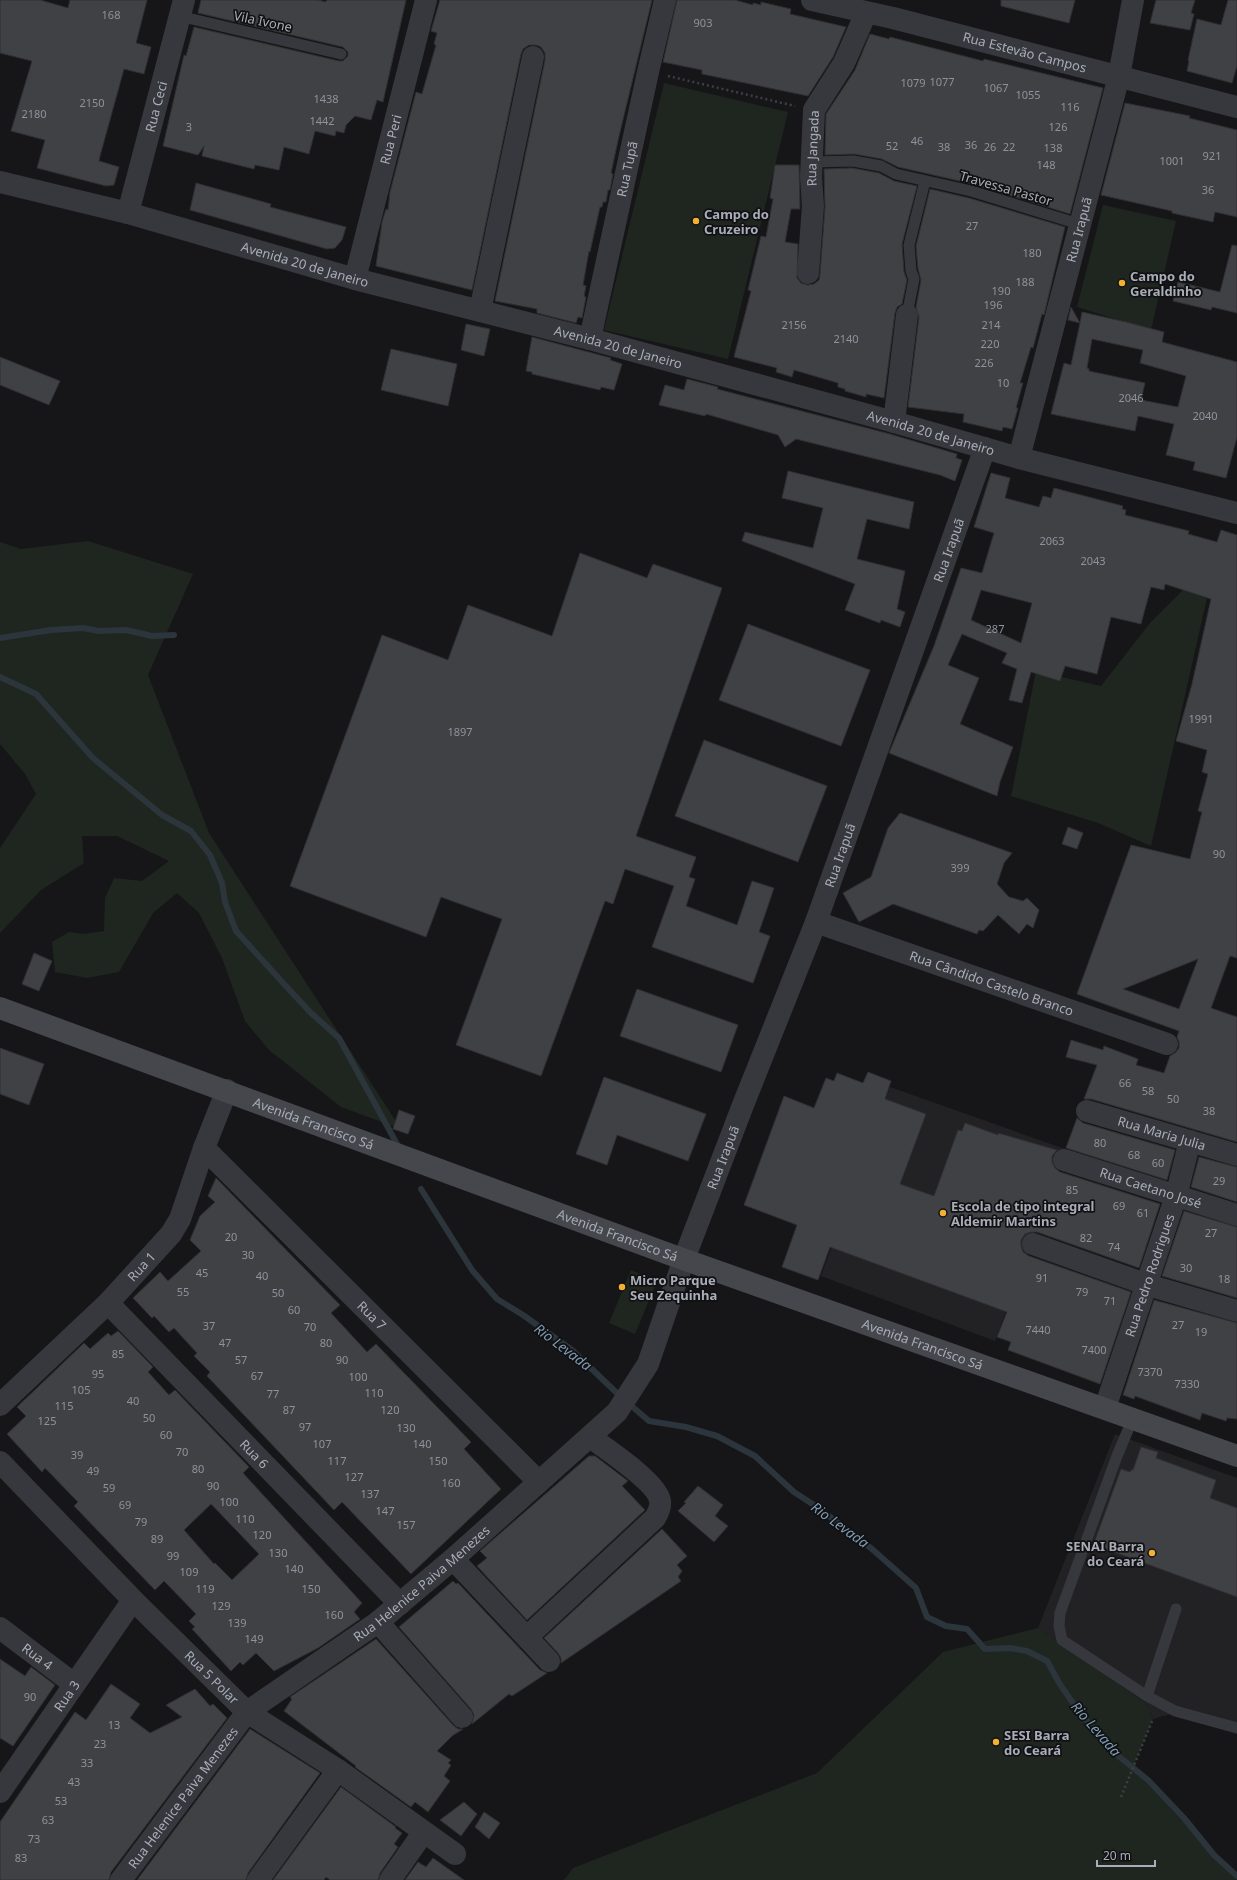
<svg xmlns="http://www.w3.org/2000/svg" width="1237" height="1880" viewBox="0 0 1237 1880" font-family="'Noto Sans',sans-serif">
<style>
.built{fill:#222225}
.green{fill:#1e261f}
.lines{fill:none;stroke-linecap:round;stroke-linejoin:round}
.stream{stroke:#2c353c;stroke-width:6}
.building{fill:#404145;stroke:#303034;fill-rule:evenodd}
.path{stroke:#3d3f44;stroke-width:2.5;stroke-dasharray:2 3;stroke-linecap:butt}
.service{stroke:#37383d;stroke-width:11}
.minor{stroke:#37383d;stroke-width:22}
.secondary{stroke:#45474d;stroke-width:22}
.poi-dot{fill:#f2b134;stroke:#111113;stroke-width:1.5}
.labels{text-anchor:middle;stroke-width:3.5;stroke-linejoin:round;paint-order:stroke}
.number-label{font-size:11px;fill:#8e929b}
.street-label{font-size:13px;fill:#a8adb8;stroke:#111113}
.poi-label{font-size:13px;font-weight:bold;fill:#a8adb8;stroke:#111113;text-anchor:start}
.water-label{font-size:14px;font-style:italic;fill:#7f9bb3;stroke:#111113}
</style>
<rect width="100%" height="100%" fill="#161618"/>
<!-- built -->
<path class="built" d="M890 1087 1065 1149 995 1341 821 1276Z
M1115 1434 1237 1478V1733L1171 1714 1153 1719 1145 1702 1038 1628Z"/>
<!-- green -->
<path class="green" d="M664 83 788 112 728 359 604 330Z
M1103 205 1176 221 1151 330 1077 307Z
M88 541 193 574 148 675 209 833 401 1129 341 1107 269 1050 245 1021 222 958 199 913 177 893 153 913 119 972 87 978 55 972 52 942 69 932 83 934 104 931 105 898 114 878 142 881 169 861 117 836H82L84 863 41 890 0 933V848L36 794 25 774 0 744V542L21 549Z
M1183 590 1207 598 1151 846 1098 823 1011 796 1036 671 1101 686 1150 623Z
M631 1270 657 1281 635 1334 609 1323Z
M1038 1628 1145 1702 1153 1719 1133 1768C1172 1800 1200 1842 1237 1876V1880H564L573 1868 817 1773 943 1652Z"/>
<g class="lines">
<!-- stream -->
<path class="stream" d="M0 638 51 630 83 628 99 631 126 630 152 636 174 635
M0 677 36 694 93 758 162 815 191 831 210 855 222 883 225 902 236 931 284 984 311 1013 339 1038 398 1146
M421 1189 472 1270 497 1299 523 1315 572 1350 621 1397
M628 1403 649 1421 686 1427 717 1436 755 1456 794 1492 817 1507 872 1549 916 1588 927 1617 946 1626 967 1629 985 1649 1010 1648 1027 1651 1047 1661 1061 1686 1080 1713 1116 1754 1148 1780 1184 1818 1214 1855 1237 1876"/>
</g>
<!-- building -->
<path class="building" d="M0 0H40L68 8 70 0H147L136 43 151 47 144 74 124 69 100 156 99 161 119 167 114 185 106 186 37 168 45 140 11 131 32 61 0 53Z
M201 0H318L326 2 327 0H406L383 102 377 100 371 120 355 116 346 125 344 133 336 131 335 136 315 131 309 154 284 147 279 170 255 165 254 169 202 156 204 146 198 155 163 146 184 55 186 56 194 27 339 61H343L348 56V52L343 47 198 13Z
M440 0H652L619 136 611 173 613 174 610 190H608L606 202H603L602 207H600L590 252 589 251 583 285 586 286 584 296 586 297 582 318 578 317 576 323 537 313V309L495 301 545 60V53L541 47 536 45H529L523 49 521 54 472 290 376 266 382 222 386 209 388 210 390 192 416 92 422 94 436 45 434 44 437 33 431 31Z
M677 0H735L753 5V3L761 5V2L791 9 790 14 846 27 833 57 808 96 702 74V70L663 62Z
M1001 0H1075L1069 23 1001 6Z
M1156 0H1195L1191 13 1194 14 1190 30 1150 23Z
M1228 0H1237V66L1232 83 1187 71 1189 61 1188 60 1197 19 1221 25Z
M870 34 889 39 890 37 983 61 984 59 1103 88 1070 214 973 184 898 167 882 159 854 154 825 155 826 114 855 70Z
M1125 103 1190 116 1189 118 1237 130V217L1215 212 1213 222 1172 213V211L1101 195Z
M775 165H799L800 209H791L785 242 798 244 797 278 801 283 807 285 814 284 819 280 820 274 825 207 824 169 852 168 879 173 894 181 917 186 902 244 904 272 907 280 902 304 897 307 895 313 884 398 866 394V397L845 391V389L838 387V383L794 370 792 377 776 372 777 368 734 357 751 291 748 290 761 236 766 237 773 199 770 198Z
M196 183 271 204 270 207 346 227 342 240 335 248 327 249 190 210Z
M930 189 969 198 1065 227 1044 315 1042 314 1033 348 1031 347 1020 383H1023L1016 408H1018L1012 429 1003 427 1002 431 963 422 964 414 908 407 919 317 916 307 921 280 918 269 916 246Z
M1232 245 1237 246V313L1212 307 1211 310 1173 301 1178 282 1220 292Z
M1071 307 1080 323 1082 312 1126 322 1164 332 1162 342 1237 362V437L1226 478 1193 470 1195 462 1166 455 1174 424 1138 416 1135 431 1051 414 1064 363 1071 365 1080 323 1068 320ZM1092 339 1143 350 1140 363 1186 376 1178 407 1141 400 1145 383 1089 371V369L1087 368Z
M466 324 490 329 484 356 461 350Z
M532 337 611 358 610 360 622 364 614 390 601 387 600 390 532 374V372L526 371Z
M391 349 457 364 448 406 381 390Z
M0 357 60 381 49 405 0 385Z
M687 379 718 387 717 389 890 434 957 454 956 458 962 460 955 481 940 475 796 439 785 447 778 435 706 414 705 416 659 405 665 385 684 390Z
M788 471 914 502 909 529 867 519 857 559 905 571 897 609 905 612 900 627 881 620 880 623 845 610 855 584 742 541 745 532 813 548 823 508 782 498Z
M991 473 1010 478 1005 498 1039 507 1043 496 1051 498 1054 488 1123 506 1122 509 1126 510 1125 515 1189 531 1188 534 1217 542 1221 530 1237 535V958L1230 956 1211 1008 1237 1017V1142L1091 1099H1084L1097 1065 1066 1057 1071 1040 1103 1050 1104 1046 1138 1059 1136 1065 1164 1073 1170 1056 1175 1053 1179 1048V1042L1177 1037 1179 1031 1077 994 1131 845 1190 859 1202 812 1198 811 1208 774 1202 772 1207 750 1176 741 1192 684 1211 599 1165 584 1164 590 1151 587 1141 624 1111 617 1097 674 1065 666 1060 681 1031 672 1022 703 1009 700 1017 669 1002 663 1007 653 962 634 948 665 979 678 960 724 1013 747 1000 782 997 796 889 753 934 646 961 568 982 573 994 533 974 527ZM981 590 1032 603 1021 643 971 620ZM1198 959 1179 1009 1123 989Z
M580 553 647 578 653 564 722 588 636 836 696 857 689 877 695 879 686 906 737 925 752 881 774 888 759 932 770 936 753 983 652 947 674 886 625 869 613 904 605 901 541 1076 456 1045 502 919 441 897 426 937 290 886 382 635 448 660 468 605 552 636Z
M748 624 870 670 841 746 719 700Z
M704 740 827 786 798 862 675 816Z
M900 813 1012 853 1004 863 997 884 1009 897 1023 901 1027 898 1039 910 1033 928 1027 924 1019 934 998 915 983 931 979 930 977 934 893 904 859 922 843 893 871 877 888 828Z
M1068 827 1083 833 1077 849 1062 844Z
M34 953 52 961 39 991 22 984Z
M637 989 738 1025 721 1072 620 1036Z
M0 1048 44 1064 29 1105 0 1094Z
M868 1072 891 1081 885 1099 926 1114 900 1184 934 1196 958 1130 962 1131 965 1123 998 1135V1133L1057 1150 1052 1156V1162L1055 1168 1060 1172 1160 1204 1139 1268 1037 1232H1031L1025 1234 1021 1240V1246L1023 1252 1029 1256 1131 1292 1100 1384 1008 1350 1011 1342 997 1337 1007 1312 830 1247 818 1280 782 1267 797 1225 744 1205 784 1096 814 1108 826 1078 834 1081 837 1073 863 1083Z
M604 1077 706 1114 688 1161 617 1135 607 1165 576 1154Z
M399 1110 415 1116 408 1134 393 1129Z
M1077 1118 1083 1123 1175 1150 1167 1180 1066 1148Z
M1199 1157 1237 1167V1202L1191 1187Z
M216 1178 340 1305 331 1313 367 1352 376 1344 471 1442 464 1449 501 1489 411 1574 342 1502 334 1510 207 1376 210 1372 194 1356 197 1353 174 1328 169 1332 154 1316 152 1318 133 1298 160 1272 168 1281 201 1251 190 1240 200 1216 215 1202 208 1196Z
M1184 1211 1237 1227V1298L1162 1276Z
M1154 1300 1237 1323V1419L1227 1418 1226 1421 1202 1413 1200 1420 1135 1396 1134 1399 1123 1395Z
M118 1331 153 1367 148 1372 169 1395 175 1390 249 1467 243 1473 362 1603 354 1612 360 1619 318 1648 274 1671 256 1653 243 1665 240 1662 231 1671 192 1629 195 1627 189 1621 196 1614 164 1581 155 1590 74 1506 78 1502 45 1468 42 1472 7 1434 26 1416 17 1407 84 1343 90 1349 108 1333 111 1336ZM211 1504 259 1554 232 1580 215 1563 214 1564 184 1530Z
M1141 1447 1158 1452 1156 1458 1216 1480 1210 1498 1237 1508V1597L1103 1548 1104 1546 1094 1543 1121 1469 1130 1472 1131 1470H1133Z
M589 1456H595L628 1481 622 1486 645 1510 527 1620 477 1566 487 1558 480 1551Z
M698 1486 723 1505 715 1516 728 1526 714 1542 678 1511 686 1503 684 1502Z
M662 1529 687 1556 677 1565 682 1571 678 1577 681 1581 561 1663V1658L558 1653 544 1638Z
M453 1581 456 1584 458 1583 540 1670 547 1673 512 1696 509 1694 472 1724 474 1715 471 1709 399 1627Z
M376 1639 453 1725 458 1729H463L452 1736 437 1751 451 1760 448 1763 451 1765 444 1776 450 1781 428 1812 415 1802 411 1807 355 1767 356 1766 284 1711 292 1699 290 1697Z
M0 1659 25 1676 31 1667 55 1685 13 1746 0 1738Z
M111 1684 140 1704 130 1718 150 1733 182 1717 166 1705 195 1689 210 1706 213 1704 227 1718 111 1872 109 1880H0V1822L75 1712 86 1720Z
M250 1729 320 1773 248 1873 246 1880H137Z
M341 1787 396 1827 395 1828 402 1833 394 1844 398 1847 380 1873 378 1880H330L326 1877 324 1880H273Z
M464 1802 477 1814 461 1836 440 1820Z
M484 1812 500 1823 489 1839 475 1827Z
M433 1858 464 1880H405L418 1862 426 1867Z"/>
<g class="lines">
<!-- path -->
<path class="path" d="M668 76 795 106
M1121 1797 1153 1719"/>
<!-- service -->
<path class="service" d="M179 16 341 54
M812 162 853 161 881 166 896 174 971 191 1079 224
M907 315 914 279 911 271 909 245 925 181
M1133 1418 1117 1456 1060 1613 1059 1626 1062 1640 1147 1696 1175 1711 1237 1728
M1147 1696 1176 1609"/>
<!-- minor -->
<g class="minor">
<path id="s1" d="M812 0 893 18 1237 107"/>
<path id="s2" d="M0 182 128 213 355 279 590 339 894 422 1019 458 1237 513"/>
<path id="s3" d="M128 213 184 0"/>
<path id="s4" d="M808 273 813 206 811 177 814 110 844 63 866 13"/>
<path id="s5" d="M355 279 426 0"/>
<path d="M480 311 533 57"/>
<path id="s6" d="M590 339 648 72 665 0"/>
<path d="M894 422 907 315"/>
<path id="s7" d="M1019 458 1119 76 1133 0"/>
<path id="s8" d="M816 922 1167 1044"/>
<path id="s9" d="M1087 1111 1237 1155"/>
<path id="s10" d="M204 1148 539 1482"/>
<path id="s11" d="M1064 1160 1237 1215"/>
<path d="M1033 1244 1148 1285 1237 1311"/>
<path id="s12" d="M108 1303 400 1604"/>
<path id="s13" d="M0 1405 108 1303 171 1234 180 1219 204 1148 227 1090"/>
<path id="s14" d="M1105 1408 1176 1196 1190 1141"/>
<path id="s15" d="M0 1462 133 1600 247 1712 338 1770 455 1854"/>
<path d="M453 1559 549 1661"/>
<path d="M378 1622 462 1717"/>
<path id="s16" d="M0 1628 74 1684"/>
<path d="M528 1636 655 1518C658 1513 661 1507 660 1501 658 1483 605 1448 590 1437"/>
<path id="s17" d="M0 1792 133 1600"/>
<path id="s18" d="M121 1880 247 1712 378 1622 453 1559 617 1412 648 1364 684 1259 743 1105 816 922 985 448"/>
<path d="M258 1880 338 1770"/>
<path d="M390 1880 423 1833"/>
</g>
<!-- secondary -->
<path class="secondary" id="s19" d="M0 1008 666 1253 1237 1456"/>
</g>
<!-- markers -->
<g class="poi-dot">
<circle cx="696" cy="221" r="4"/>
<circle cx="1122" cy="283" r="4"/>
<circle cx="943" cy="1213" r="4"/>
<circle cx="622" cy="1287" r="4"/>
<circle cx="1152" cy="1553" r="4"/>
<circle cx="996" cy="1742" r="4"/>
</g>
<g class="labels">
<!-- number labels -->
<g class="number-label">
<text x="111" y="19">168</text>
<text x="703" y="27">903</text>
<text x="942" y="86">1077</text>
<text x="913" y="87">1079</text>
<text x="996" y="92">1067</text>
<text x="1028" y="99">1055</text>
<text x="326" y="103">1438</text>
<text x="92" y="107">2150</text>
<text x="1070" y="111">116</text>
<text x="34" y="118">2180</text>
<text x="322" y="125">1442</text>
<text x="189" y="131">3</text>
<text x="1058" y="131">126</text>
<text x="917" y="145">46</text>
<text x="971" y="149">36</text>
<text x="892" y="150">52</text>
<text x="944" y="151">38</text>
<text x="990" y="151">26</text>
<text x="1009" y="151">22</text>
<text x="1053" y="152">138</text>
<text x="1212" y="160">921</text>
<text x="1172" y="165">1001</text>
<text x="1046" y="169">148</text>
<text x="1208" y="194">36</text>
<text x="972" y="230">27</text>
<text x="1032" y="257">180</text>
<text x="1025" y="286">188</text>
<text x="1001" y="295">190</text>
<text x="993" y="309">196</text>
<text x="794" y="329">2156</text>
<text x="991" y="329">214</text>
<text x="846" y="343">2140</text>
<text x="990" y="348">220</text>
<text x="984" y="367">226</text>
<text x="1003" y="387">10</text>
<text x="1131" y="402">2046</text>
<text x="1205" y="420">2040</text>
<text x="1052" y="545">2063</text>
<text x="1093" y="565">2043</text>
<text x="995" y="633">287</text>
<text x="1201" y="723">1991</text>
<text x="460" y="736">1897</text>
<text x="1219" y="858">90</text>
<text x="960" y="872">399</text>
<text x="1125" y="1087">66</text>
<text x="1148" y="1095">58</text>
<text x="1173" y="1103">50</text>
<text x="1209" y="1115">38</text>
<text x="1100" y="1147">80</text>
<text x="1134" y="1159">68</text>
<text x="1158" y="1167">60</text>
<text x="1219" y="1185">29</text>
<text x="1072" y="1194">85</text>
<text x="1119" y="1210">69</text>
<text x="1143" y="1217">61</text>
<text x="1211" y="1237">27</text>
<text x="231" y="1241">20</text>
<text x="1086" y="1242">82</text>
<text x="1114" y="1251">74</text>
<text x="248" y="1259">30</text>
<text x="1186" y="1272">30</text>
<text x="202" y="1277">45</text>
<text x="262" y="1280">40</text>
<text x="1042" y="1282">91</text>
<text x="1224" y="1283">18</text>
<text x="183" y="1296">55</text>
<text x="1082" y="1296">79</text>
<text x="278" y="1297">50</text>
<text x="1110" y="1305">71</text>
<text x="294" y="1314">60</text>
<text x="1178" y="1329">27</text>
<text x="209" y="1330">37</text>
<text x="310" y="1331">70</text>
<text x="1038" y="1334">7440</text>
<text x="1201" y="1336">19</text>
<text x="225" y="1347">47</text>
<text x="326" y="1347">80</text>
<text x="1094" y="1354">7400</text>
<text x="118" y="1358">85</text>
<text x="241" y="1364">57</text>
<text x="342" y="1364">90</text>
<text x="1150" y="1376">7370</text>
<text x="98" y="1378">95</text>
<text x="257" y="1380">67</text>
<text x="358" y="1381">100</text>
<text x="1187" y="1388">7330</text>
<text x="81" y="1394">105</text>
<text x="374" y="1397">110</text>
<text x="273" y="1398">77</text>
<text x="133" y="1405">40</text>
<text x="64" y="1410">115</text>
<text x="289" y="1414">87</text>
<text x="390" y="1414">120</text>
<text x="149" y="1422">50</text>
<text x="47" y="1425">125</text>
<text x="305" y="1431">97</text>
<text x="406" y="1432">130</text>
<text x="166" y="1439">60</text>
<text x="322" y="1448">107</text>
<text x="422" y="1448">140</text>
<text x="182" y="1456">70</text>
<text x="77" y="1459">39</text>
<text x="337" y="1465">117</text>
<text x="438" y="1465">150</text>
<text x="198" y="1473">80</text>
<text x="93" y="1475">49</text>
<text x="354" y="1481">127</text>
<text x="451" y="1487">160</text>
<text x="213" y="1490">90</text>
<text x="109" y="1492">59</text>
<text x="370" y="1498">137</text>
<text x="229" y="1506">100</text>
<text x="125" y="1509">69</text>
<text x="385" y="1515">147</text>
<text x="245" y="1523">110</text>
<text x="141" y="1526">79</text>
<text x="406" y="1529">157</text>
<text x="262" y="1539">120</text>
<text x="157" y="1543">89</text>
<text x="278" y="1557">130</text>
<text x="173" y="1560">99</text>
<text x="294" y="1573">140</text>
<text x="189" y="1576">109</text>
<text x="205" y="1593">119</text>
<text x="311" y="1593">150</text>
<text x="221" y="1610">129</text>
<text x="334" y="1619">160</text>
<text x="237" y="1627">139</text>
<text x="254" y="1643">149</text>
<text x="30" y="1701">90</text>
<text x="114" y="1729">13</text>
<text x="100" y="1748">23</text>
<text x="87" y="1767">33</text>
<text x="74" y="1786">43</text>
<text x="61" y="1805">53</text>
<text x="48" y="1824">63</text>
<text x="34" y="1843">73</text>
<text x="21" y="1862">83</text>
</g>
<!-- street labels -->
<g class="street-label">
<text transform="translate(263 21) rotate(12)" y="5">Vila Ivone</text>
<text dy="5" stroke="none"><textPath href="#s1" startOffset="219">Rua Estevão Campos</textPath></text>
<text dy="5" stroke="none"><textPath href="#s3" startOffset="110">Rua Ceci</textPath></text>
<text dy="5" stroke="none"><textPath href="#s5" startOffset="144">Rua Peri</textPath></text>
<text dy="5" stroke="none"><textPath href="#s4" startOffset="125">Rua Jangada</textPath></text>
<text dy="5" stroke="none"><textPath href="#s6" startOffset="174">Rua Tupã</textPath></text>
<text transform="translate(1006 188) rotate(16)" y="5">Travessa Pastor</text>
<text dy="5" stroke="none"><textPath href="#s7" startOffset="236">Rua Irapuã</textPath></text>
<text dy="5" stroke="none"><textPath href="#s2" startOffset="316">Avenida 20 de Janeiro</textPath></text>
<text dy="5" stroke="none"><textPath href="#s2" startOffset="640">Avenida 20 de Janeiro</textPath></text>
<text dy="5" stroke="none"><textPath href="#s2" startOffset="964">Avenida 20 de Janeiro</textPath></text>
<text dy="5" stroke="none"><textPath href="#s18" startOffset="1612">Rua Irapuã</textPath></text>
<text dy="5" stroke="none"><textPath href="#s18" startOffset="1288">Rua Irapuã</textPath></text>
<text dy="5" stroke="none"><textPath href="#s8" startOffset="186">Rua Cândido Castelo Branco</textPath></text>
<text dy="5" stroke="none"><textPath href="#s19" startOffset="334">Avenida Francisco Sá</textPath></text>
<text dy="5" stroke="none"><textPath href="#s9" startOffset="78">Rua Maria Julia</textPath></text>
<text dy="5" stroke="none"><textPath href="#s18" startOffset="964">Rua Irapuã</textPath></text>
<text dy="5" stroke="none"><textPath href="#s11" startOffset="91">Rua Caetano José</textPath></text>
<text dy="5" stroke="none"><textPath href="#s19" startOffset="658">Avenida Francisco Sá</textPath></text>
<text dy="5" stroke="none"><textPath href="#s13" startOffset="198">Rua 1</textPath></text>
<text dy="5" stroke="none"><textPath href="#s14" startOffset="140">Rua Pedro Rodrigues</textPath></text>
<text dy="5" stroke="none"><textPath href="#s10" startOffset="237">Rua 7</textPath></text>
<text dy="5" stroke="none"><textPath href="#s19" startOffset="982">Avenida Francisco Sá</textPath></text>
<text dy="5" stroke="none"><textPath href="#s12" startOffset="210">Rua 6</textPath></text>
<text dy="5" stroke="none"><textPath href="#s18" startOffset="427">Rua Helenice Paiva Menezes</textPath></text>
<text dy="5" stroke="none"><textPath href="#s16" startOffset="47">Rua 4</textPath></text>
<text dy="5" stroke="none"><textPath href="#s15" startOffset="302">Rua 5 Polar</textPath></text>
<text dy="5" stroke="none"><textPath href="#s17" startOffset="117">Rua 3</textPath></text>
<text dy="5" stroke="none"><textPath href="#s18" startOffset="103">Rua Helenice Paiva Menezes</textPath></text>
</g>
<!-- poi labels -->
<g class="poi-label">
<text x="704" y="219">Campo do<tspan x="704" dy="15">Cruzeiro</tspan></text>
<text x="1130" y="281">Campo do<tspan x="1130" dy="15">Geraldinho</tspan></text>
<text x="951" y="1211">Escola de tipo integral<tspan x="951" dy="15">Aldemir Martins</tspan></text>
<text x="630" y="1285">Micro Parque<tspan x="630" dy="15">Seu Zequinha</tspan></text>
<text x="1144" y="1551" text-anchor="end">SENAI Barra<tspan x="1144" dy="15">do Ceará</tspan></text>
<text x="1004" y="1740">SESI Barra<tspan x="1004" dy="15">do Ceará</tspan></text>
</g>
<!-- water labels -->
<g class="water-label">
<text transform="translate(563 1347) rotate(37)" y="5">Rio Levada</text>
<text transform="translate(840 1525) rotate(36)" y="5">Rio Levada</text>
<text transform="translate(1096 1729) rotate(49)" y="5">Rio Levada</text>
</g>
</g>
<!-- scale -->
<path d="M1097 1860v6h58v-6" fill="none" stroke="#a8adb8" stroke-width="2"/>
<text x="1103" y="1860" font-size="12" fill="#a8adb8" stroke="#111113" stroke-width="3" paint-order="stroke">20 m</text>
</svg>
